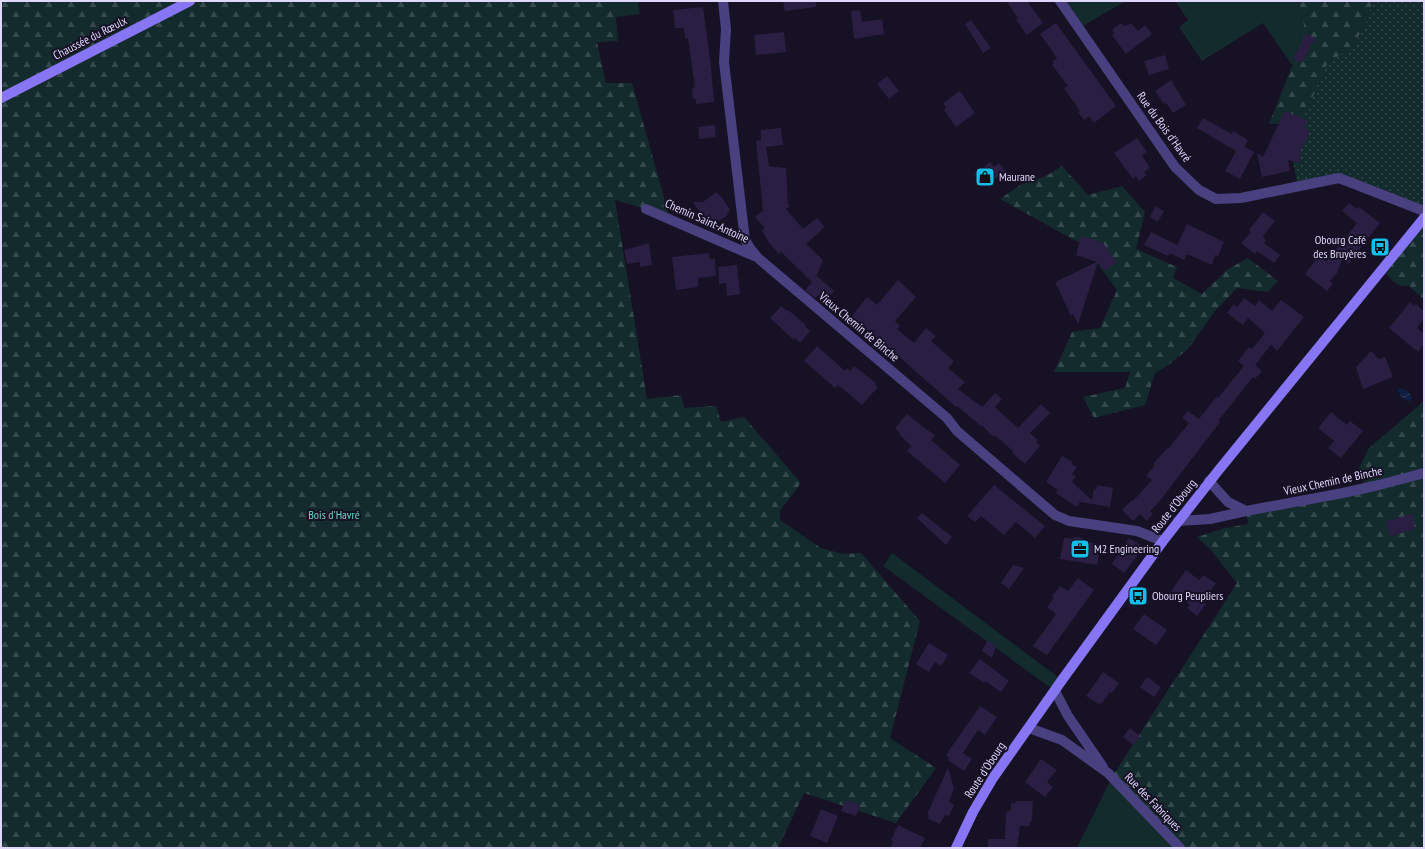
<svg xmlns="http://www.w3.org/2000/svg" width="1425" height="849" viewBox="0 0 1425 849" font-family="'PT Sans Narrow',sans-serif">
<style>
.grass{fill:#142b2d}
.forest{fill:url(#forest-firs)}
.park{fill:url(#park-dots)}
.water{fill:url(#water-waves)}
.building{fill:#2a1e43}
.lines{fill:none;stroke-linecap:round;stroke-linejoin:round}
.minor{stroke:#49407f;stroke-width:10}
.secondary{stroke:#8776f3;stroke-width:10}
.labels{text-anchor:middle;stroke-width:4;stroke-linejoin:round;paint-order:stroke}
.street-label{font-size:12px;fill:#dfd7fc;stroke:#161124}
.poi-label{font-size:12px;fill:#dfd7fc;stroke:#161124;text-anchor:start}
.park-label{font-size:12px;fill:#69d6c6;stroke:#161124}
</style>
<defs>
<pattern id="forest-firs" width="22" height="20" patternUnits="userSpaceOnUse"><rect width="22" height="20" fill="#142b2d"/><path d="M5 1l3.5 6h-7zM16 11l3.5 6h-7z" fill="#36494c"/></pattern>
<pattern id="park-dots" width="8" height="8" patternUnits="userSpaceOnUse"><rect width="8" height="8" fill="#142b2d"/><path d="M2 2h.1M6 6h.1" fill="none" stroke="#36494c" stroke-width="1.8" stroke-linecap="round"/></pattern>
<pattern id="water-waves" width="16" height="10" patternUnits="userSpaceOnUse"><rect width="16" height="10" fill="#101e43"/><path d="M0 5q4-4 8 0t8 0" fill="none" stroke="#323e5f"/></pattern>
</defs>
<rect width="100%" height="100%" fill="#161124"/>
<!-- grass -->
<path class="grass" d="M610 1H638L640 14 616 17Z
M1060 1H1126L1079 28Z
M1175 1H1297L1304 25 1292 65 1263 23 1202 61 1179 27 1188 20Z
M892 553 1062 680 1055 691 883 566Z
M1112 777 1180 848H1077Z"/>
<!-- forest -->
<path class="forest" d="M1 1H610L616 17 618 41 597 42 606 83H632L670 219 646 209 615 200 647 399 681 395 684 408 716 406 721 422 744 417 801 483 780 511V520L821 548 843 554 861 553 920 621 890 738 936 768 896 823 804 793 778 848H1Z
M1297 1H1373L1365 25 1352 48 1301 123 1269 124 1292 66 1304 25Z
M1062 166 1088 195 1122 186 1145 212 1136 249 1177 267 1173 278 1202 294 1228 269 1248 258 1278 281 1268 292 1237 288 1215 311 1188 349 1167 366 1155 373 1145 405 1094 418 1083 397 1125 388 1130 372H1054L1072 332 1100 328 1117 290 1085 246 1000 199 1022 184 1046 176Z
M1424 218V300L1409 286C1397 287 1392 282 1385 271Z
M1424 401V848H1180L1112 777 1237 583 1210 549 1197 537 1225 528 1248 524 1246 511 1364 484 1357 472 1369 448Z"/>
<!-- park -->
<path class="park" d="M1373 1H1424V211L1339 178 1298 186 1290 149 1328 62 1352 48 1365 25Z"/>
<!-- water -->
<path class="water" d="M1400 388 1408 391 1412 397 1409 402 1402 398 1398 391Z"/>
<!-- building -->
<path class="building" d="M783 1H816V7L785 11Z
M1006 1H1027L1043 23 1027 35 1016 20 1018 18Z
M703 7 711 67 714 102 696 104V99H693L692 88 695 87 688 38H685L684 28H675L673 10Z
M860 10 862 22 882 19 884 34 854 39 851 11Z
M971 20 991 48 983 53 965 24Z
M1056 23 1116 106 1094 123 1089 116 1084 120 1078 112 1080 111 1064 88 1068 86 1052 65 1054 63 1053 61 1057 58 1040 34Z
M1121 23 1124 26 1126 25V26L1131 23 1138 31 1145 25 1152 34 1126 54 1112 35 1115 33 1112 30Z
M784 32 786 52 756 55 754 35Z
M1306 34 1315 38 1302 63 1293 59Z
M1165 55 1169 69 1149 75 1144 61Z
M887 76 899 91 889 99 877 84Z
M1171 80 1186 105 1173 113 1166 103 1164 104 1155 91Z
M960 91 975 113 956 127 944 110 946 108 943 103Z
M1285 111 1307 120 1304 128 1310 131 1299 154H1301L1299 163 1288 160 1290 171 1262 177 1257 153 1263 157Z
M1203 118 1232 134 1233 131 1248 140 1245 147 1254 152 1240 179 1225 171 1236 151 1197 128Z
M715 125 716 137 699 139 698 127Z
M781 128 783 145 766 147 769 166 786 168 788 204 790 206 786 209 803 229 817 218 825 227 806 244 823 260 816 277 817 276 834 291 826 301 818 295 815 298 805 290 812 282 781 252 779 254 769 243 762 230 765 228 755 217 763 211 756 141 761 140V130Z
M1137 138 1147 152 1142 155 1150 168 1144 172 1147 175 1139 181 1136 176 1133 179 1114 153Z
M990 162 994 167 999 163 1005 171 985 187 974 174Z
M716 192 720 196H721L730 210 727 213 728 215 709 227 693 202H703Z
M1349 203 1357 209 1359 207 1380 223 1348 264 1342 260 1337 273 1330 281 1333 284 1327 291 1305 274 1319 256 1326 262 1357 223 1342 211Z
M1155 206 1164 211 1158 222 1150 217Z
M1263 212 1275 221 1263 236 1266 241 1264 243 1280 255 1274 263 1257 251 1255 254 1241 243 1251 232 1249 230Z
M1187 224 1224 242 1218 256 1215 255 1212 265 1187 254 1184 260 1170 253 1168 256 1144 245 1151 232 1177 245Z
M1081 236 1103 243 1117 262 1105 271 1098 262 1078 324 1073 314 1071 316 1055 282 1097 262 1076 255Z
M649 243 652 265 640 267V262L627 264 624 250Z
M709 253 710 259H715L716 276 698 278V287L676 290 672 257Z
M737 265 740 294 727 296 726 283 719 284 718 267Z
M898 280 916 297 895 321 900 326 897 329 914 343 926 328 936 336 931 341 954 361 948 368 965 382 958 389 982 407 995 393 1002 399 995 407 1018 428 1041 404 1050 413 1030 433 1038 440 1036 442 1040 446 1025 464 1012 453 1013 451 997 437 991 435 982 425 981 426 957 406 956 407 897 355 896 356 874 337 875 336 852 316 867 297 877 305Z
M1244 298 1255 306 1259 300 1272 311 1281 300 1304 317 1277 351 1271 345 1255 365 1262 371 1255 379 1253 377 1219 420 1220 422 1159 502 1150 511 1153 514 1147 521 1140 514 1133 521 1122 510 1132 500 1133 501 1152 480 1146 476 1155 465 1153 464 1167 448 1168 449 1189 423 1182 418 1188 411 1199 419 1217 396 1218 398 1244 366 1238 361 1249 347 1252 349 1265 333 1248 318 1243 325 1227 313 1234 304 1237 307Z
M1410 302 1414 306 1416 304 1424 311V318L1417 328 1424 334V344L1418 352 1389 328Z
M781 306 787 311 788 310 806 325 805 326 810 331 800 343 795 338 794 340 770 318Z
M817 346 845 371 847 368 850 371 854 366 876 383 875 385 878 387 862 405 838 385 835 388 804 361Z
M1371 351 1379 359 1385 357 1393 377 1363 389 1356 367Z
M1331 412 1347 425 1350 421 1363 431 1341 458 1328 448 1334 441 1318 428Z
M907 414 926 429 935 435 931 440 960 465 945 483 907 451 911 446 899 434 900 433 895 428Z
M1062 456 1073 462 1071 464 1077 467 1072 474 1076 476 1072 482 1092 500 1094 489 1096 490 1097 485 1113 488 1110 507 1080 502 1077 507 1056 493 1058 490 1046 482Z
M994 485 1045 526 1035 538 1016 522 1004 535 981 516 975 522 967 516Z
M922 513 952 537 946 545 917 518Z
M1412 514 1415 529 1390 536 1386 521Z
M1074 537 1083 538V541L1101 544 1097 565 1060 559 1064 538 1073 539Z
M1129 538 1144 547 1124 573 1112 564Z
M1013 565 1024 568 1009 589 1001 583Z
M1186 570 1199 580 1203 575 1216 583 1203 602 1206 604 1197 616 1187 608 1190 605 1171 591Z
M1078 578 1094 590 1047 655 1033 646 1056 614 1047 607 1054 598 1052 596 1060 586 1068 591Z
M1144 614 1167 630 1156 645 1133 629Z
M988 640 996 646 992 658 982 651Z
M929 643 948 655 941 666 935 662 929 672 916 664Z
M980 659 1009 681 1001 692 985 681 984 683 969 673Z
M1103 672 1119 683 1112 693 1110 692 1101 704 1100 703 1099 704 1086 696Z
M1147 677 1161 687 1154 697 1140 687Z
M980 706 997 717 985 735 978 730 963 753 972 759 964 771 948 760 949 758 946 755Z
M1130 728 1140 736 1133 745 1123 737Z
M1041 759 1057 770 1047 782 1053 787 1045 797 1025 782Z
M948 768 954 788 949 802 954 805 949 816 945 815 940 824 928 819 929 815 927 814Z
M846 800 860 805 856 816 841 811Z
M1016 801H1033L1032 821H1030V826H1020L1017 848H988V839H1005L1006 812 1011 810V803H1016Z
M821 809 838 816 827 843 810 836Z
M898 825 925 838 920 848H890L893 841 891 840Z"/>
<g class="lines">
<!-- minor -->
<path class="minor" d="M723 1 726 29 724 62 745 240 750 248 758 258 947 418 957 431 1055 515 1069 521 1137 531 1163 541
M1060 1 1175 167 1199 190 1216 199 1241 198 1339 178 1424 211
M646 209 754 256
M1209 481 1228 502 1246 511
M1178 521 1210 519 1246 511 1343 493 1379 485 1424 473
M1055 691 1068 716 1103 767
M1029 728 1062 740 1108 773 1180 848"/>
<!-- secondary -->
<path class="secondary" d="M1 98 190 1
M956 848 973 812 993 778 1062 680 1163 541 1218 471 1424 218"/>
</g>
<!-- icons -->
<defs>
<symbol id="shop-square" viewBox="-11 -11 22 22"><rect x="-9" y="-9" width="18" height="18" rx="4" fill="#14beea" stroke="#161124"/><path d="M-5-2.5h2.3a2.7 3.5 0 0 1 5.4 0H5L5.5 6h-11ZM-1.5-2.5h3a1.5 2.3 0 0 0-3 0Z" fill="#111"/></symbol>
<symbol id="bus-square" viewBox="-11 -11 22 22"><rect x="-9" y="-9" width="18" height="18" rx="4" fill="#14beea" stroke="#161124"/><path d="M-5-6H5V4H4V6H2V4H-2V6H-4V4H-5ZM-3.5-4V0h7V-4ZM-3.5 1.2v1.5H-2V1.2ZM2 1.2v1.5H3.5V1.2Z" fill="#111"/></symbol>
<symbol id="office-square" viewBox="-11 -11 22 22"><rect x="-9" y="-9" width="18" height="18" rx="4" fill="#14beea" stroke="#161124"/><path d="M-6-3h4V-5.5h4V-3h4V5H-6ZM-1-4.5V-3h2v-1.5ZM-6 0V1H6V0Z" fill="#111"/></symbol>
</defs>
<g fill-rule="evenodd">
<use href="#shop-square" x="974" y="166" width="22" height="22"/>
<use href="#bus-square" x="1369" y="236" width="22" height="22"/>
<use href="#office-square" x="1069" y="538" width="22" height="22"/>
<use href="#bus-square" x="1127" y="585" width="22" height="22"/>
</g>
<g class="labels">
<!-- street labels -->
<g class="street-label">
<text transform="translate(90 38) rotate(-27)" y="4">Chaussée du Rœulx</text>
<text transform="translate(1164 127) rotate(54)" y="4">Rue du Bois d'Havré</text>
<text transform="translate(707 221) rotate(24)" y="4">Chemin Saint-Antoine</text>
<text transform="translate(859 327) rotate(40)" y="4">Vieux Chemin de Binche</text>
<text transform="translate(1333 481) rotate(-12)" y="4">Vieux Chemin de Binche</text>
<text transform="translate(1174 506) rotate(-52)" y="4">Route d'Obourg</text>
<text transform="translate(985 770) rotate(-57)" y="4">Route d'Obourg</text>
<text transform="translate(1153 802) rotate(46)" y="4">Rue des Fabriques</text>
</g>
<!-- poi labels -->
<g class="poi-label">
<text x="999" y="181">Maurane</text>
<text x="1366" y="244" text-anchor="end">Obourg Café<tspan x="1366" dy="14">des Bruyères</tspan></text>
<text x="1094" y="553">M2 Engineering</text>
<text x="1152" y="600">Obourg Peupliers</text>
</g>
<!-- park labels -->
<g class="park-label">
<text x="334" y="519">Bois d'Havré</text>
</g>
</g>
<!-- border -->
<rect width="1425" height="849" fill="none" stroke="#dfd7fc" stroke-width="4"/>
</svg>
